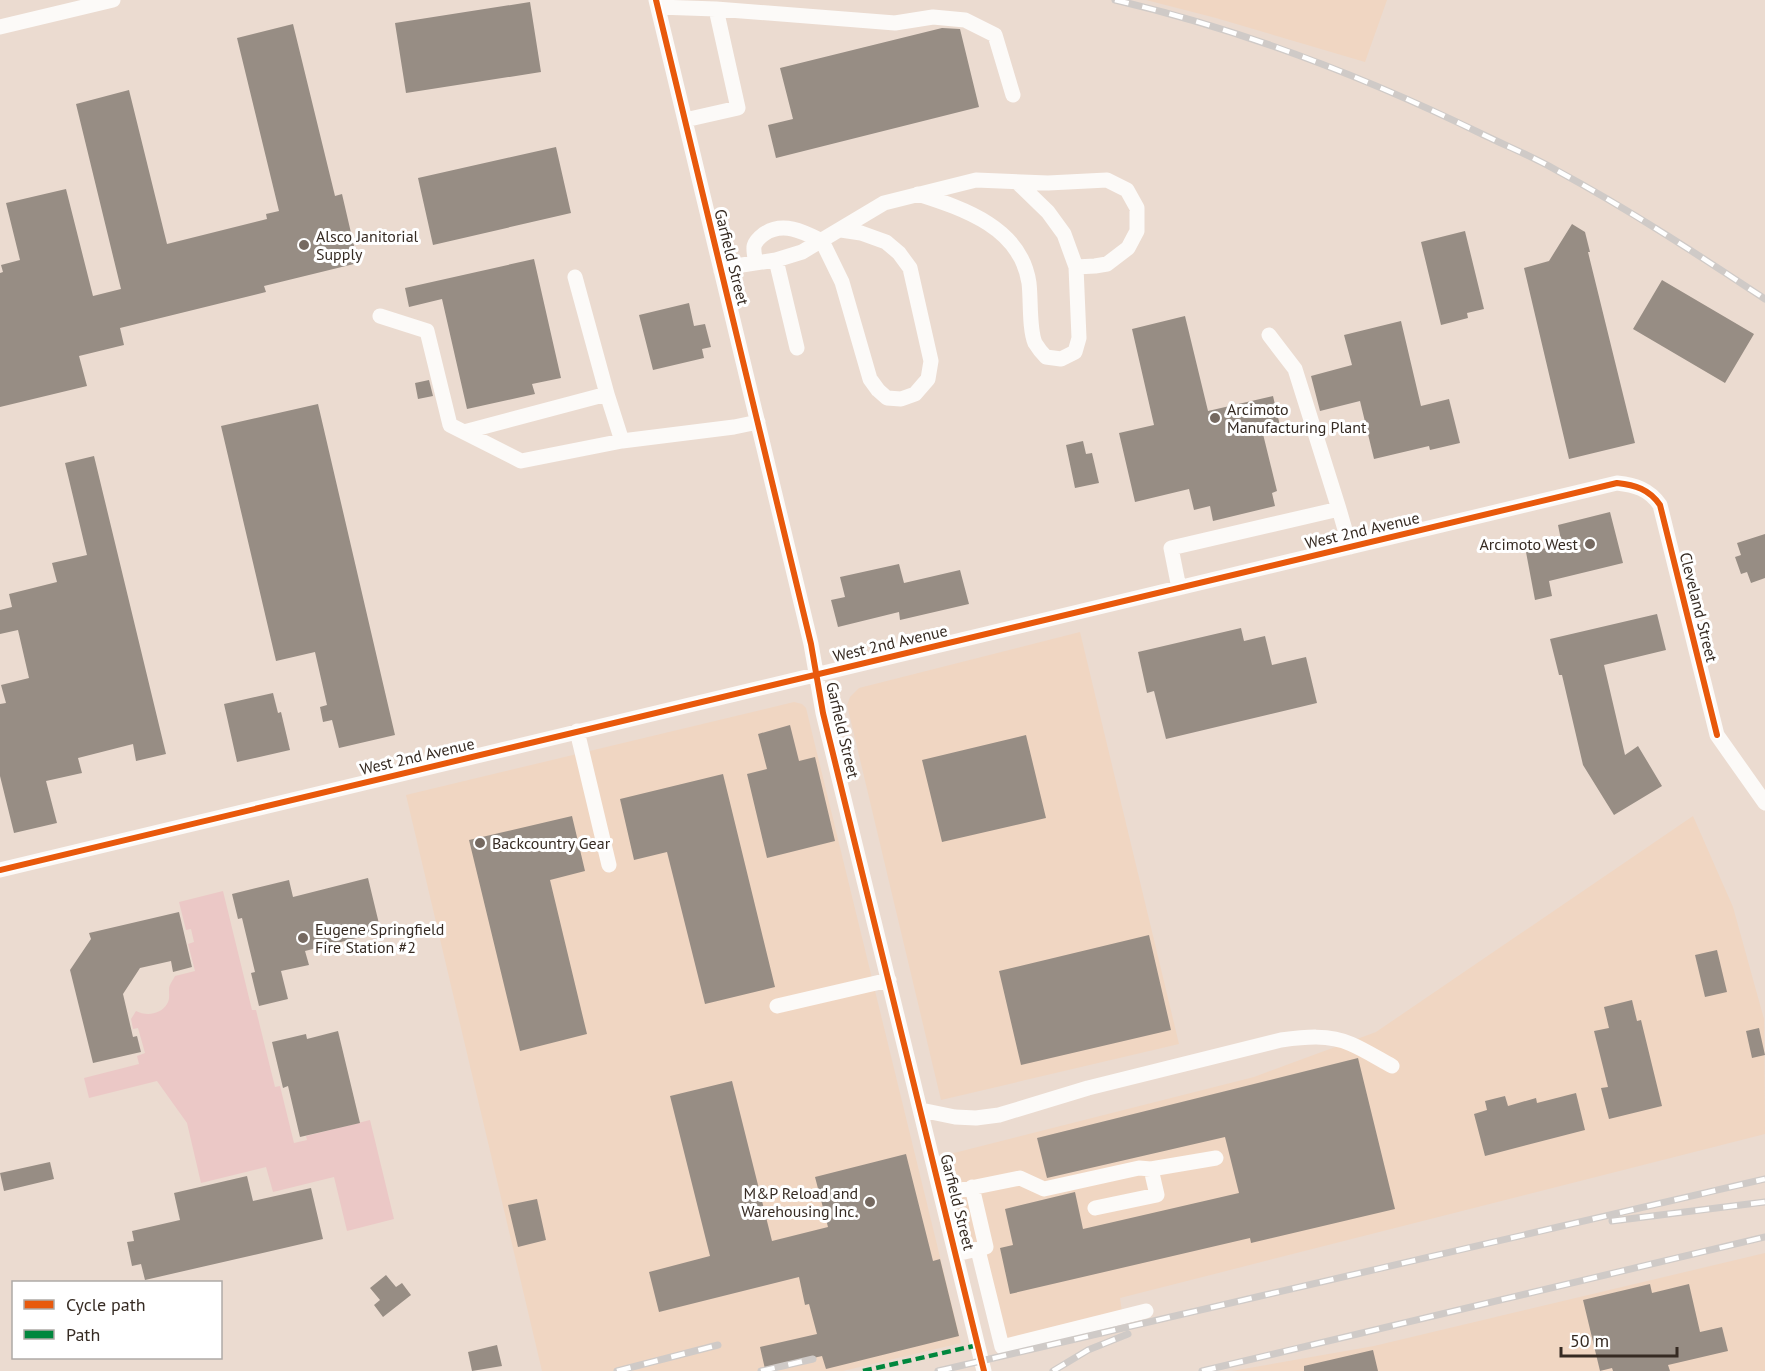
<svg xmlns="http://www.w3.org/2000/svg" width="1765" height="1371" viewBox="0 0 1765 1371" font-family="'PT Sans',sans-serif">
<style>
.built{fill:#f0d6c2}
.green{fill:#ebc8c6}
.building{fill:#978d84}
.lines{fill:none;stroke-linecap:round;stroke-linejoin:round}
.minor{stroke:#fcfaf8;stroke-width:15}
.rail-casing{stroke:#cfcac7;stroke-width:7}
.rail{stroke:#fff;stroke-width:4.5;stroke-dasharray:14;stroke-linecap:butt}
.quiet{stroke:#00873e;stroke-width:4.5;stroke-dasharray:9 4.5;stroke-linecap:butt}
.cycleway-casing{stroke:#fff;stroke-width:10}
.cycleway{stroke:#e8590c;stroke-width:6}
.poi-dot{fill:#756960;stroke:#fff;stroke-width:2}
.labels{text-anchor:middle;stroke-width:6;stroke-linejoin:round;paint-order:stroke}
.poi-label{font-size:16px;fill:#362b23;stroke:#fff;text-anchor:start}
.street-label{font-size:16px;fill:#362b23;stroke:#fff}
</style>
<rect width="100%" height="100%" fill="#ebdbd0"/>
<!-- built -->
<path class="built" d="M1146 0H1387L1365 62 1216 18Z
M1080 632 1179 1044 941 1100 847 705 850 697 859 688Z
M794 702 802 704 806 708 961 1343 843 1371H542L406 795Z
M1693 816 1733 907 1764 1019 1765 1134 1120 1298 1122 1312 999 1343 950 1154 1254 1077 1376 1032Z
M1765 1253V1371H1232L1374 1346Z"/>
<!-- green -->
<path class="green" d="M223 891 252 1010H256L275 1087 280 1086 294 1143 307 1140 306 1136 370 1120 394 1219 347 1231 334 1177 273 1192 266 1167 201 1183 187 1123 157 1081 89 1098 84 1078 139 1064 137 1056 145 1053 138 1028 133 1029 131 1019 136 1011C146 1016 160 1015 167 1004 170 999 169 995 169 989 169 985 173 980 175 976L195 971 188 944 194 942 191 929 186 930 179 902Z"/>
<!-- building -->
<path class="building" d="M530 2 541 72 406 93 395 23Z
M293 24 335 196 342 194 358 263 264 286 266 292 120 328 124 345 79 356 87 386 0 407V273L3 272 1 265 20 260 6 203 66 189 93 296 121 289 76 104 129 90 167 244 267 219 266 214 279 211 237 38Z
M942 28 960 29 979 107 776 158 768 125 793 119 780 68Z
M556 147 571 213 433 245 418 178Z
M1572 224 1585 232 1590 252H1588L1635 443 1569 459 1524 268 1549 261Z
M1465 231 1484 309 1467 313 1468 318 1441 325 1421 242Z
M534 259 561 378 532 384 535 394 467 409 442 299 409 307 405 288Z
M1662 280 1754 334 1725 383 1633 329Z
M689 303 694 326 705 324 711 347 702 349 704 358 653 370 639 315Z
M1185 316 1208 411 1273 396 1281 430 1263 434 1277 491 1272 493 1275 506 1213 521 1210 506 1194 510 1189 489 1135 502 1119 433 1154 425 1132 329Z
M1401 321 1421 406 1449 399 1460 443 1430 450 1429 446 1374 459 1360 401 1320 411 1311 376 1352 365 1344 335Z
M429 380 433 396 418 399 415 383Z
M318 404 395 735 339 748 332 720 323 722 320 707 327 705 315 652 276 661 221 426Z
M1083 441 1086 454 1092 453 1099 483 1075 488 1066 445Z
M94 456 166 754 136 761 133 744 78 758 82 773 46 781 57 823 14 833 0 776V704L6 703 1 685 29 678 18 630 0 634V610L12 607 9 594 57 582 52 563 87 555 65 463Z
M1610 512 1623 563 1549 581 1552 596 1535 600 1526 552 1562 545 1558 525Z
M1765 534V578L1751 583 1747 572 1741 574 1735 557 1741 555 1737 543Z
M899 564 904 583 960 570 969 604 900 620 899 612 838 627 831 600 845 597 840 577Z
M1657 614 1666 650 1604 665 1625 755 1638 746 1662 786 1614 815 1583 765 1562 675H1559L1550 639Z
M1241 628 1244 641 1265 636 1272 665 1306 657 1317 703 1166 739 1154 691 1147 693 1138 652Z
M273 693 278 713 281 712 290 750 237 762 224 704Z
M790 725 799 761 815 757 835 841 767 858 747 774 767 769 758 734Z
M1026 735 1046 818 942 842 922 760Z
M723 774 775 987 705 1004 667 852 634 860 620 799Z
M572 816 585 871 550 880 587 1034 520 1051 469 840Z
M368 878 381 932 305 951 309 965 281 971 288 999 259 1006 251 973 255 972 242 918 238 919 232 894 289 880 293 897Z
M179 912 192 967 173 972 171 961 140 968 123 994 133 1037 137 1036 141 1052 93 1063 70 970 91 939 89 933Z
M1149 935 1171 1030 1021 1065 999 971Z
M1717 950 1727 992 1705 997 1695 955Z
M1632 1000 1637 1021 1641 1020 1662 1106 1609 1119 1601 1088 1608 1087 1594 1031 1609 1028 1604 1007Z
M1759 1028 1765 1055 1752 1058 1746 1031Z
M338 1031 360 1123 300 1137 288 1086 283 1088 272 1042 306 1034 307 1039Z
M1358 1058 1395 1209 1251 1243 1250 1238 1010 1294 1000 1248 1013 1245 1005 1209 1075 1192 1083 1229 1239 1193 1225 1137 1047 1178 1037 1138Z
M732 1081 772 1241 828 1227 815 1177 906 1154 933 1261 940 1259 959 1336 826 1369 822 1356 765 1369 760 1347 817 1334 809 1304 805 1305 799 1277 659 1312 649 1272 710 1256 670 1096Z
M1576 1093 1585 1130 1485 1156 1474 1114 1487 1110 1485 1101 1505 1096 1508 1106 1536 1098 1537 1103Z
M50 1162 54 1179 4 1191 0 1173Z
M247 1176 253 1201 311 1188 323 1239 145 1280 141 1264 132 1266 127 1242 134 1241 132 1231 180 1220 174 1193Z
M537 1199 546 1240 518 1247 508 1205Z
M386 1275 396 1287 402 1283 411 1295 383 1317 374 1305 380 1300 370 1288Z
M1650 1284 1652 1293 1689 1284 1700 1332 1722 1327 1728 1351 1668 1365 1670 1371H1613L1612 1368 1600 1371 1583 1300Z
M497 1345 502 1366 472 1371 468 1352Z
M1373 1350 1378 1371H1304V1366Z"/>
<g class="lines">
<!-- minor -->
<path class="minor" d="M656 0 811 644 823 713 984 1371
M658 7 716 9
M0 27 113 0
M685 120 738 108 716 9 895 23 933 17 965 20 995 35 1013 95
M918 194C965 209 1021 228 1029 283 1031 299 1029 329 1035 343 1038 348 1042 353 1046 357L1061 359 1075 352 1079 338 1076 267
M776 260 797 348
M756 263C753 248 751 244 764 234 783 221 804 232 822 241L842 282 870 379 878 390 887 398 901 399 915 394 928 379 931 361 910 268 899 253 886 242 861 233 841 230
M721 271 742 265 776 260 802 252 884 203 976 180 1048 183 1107 180 1127 190 1137 208V231L1128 248 1107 264 1095 266 1076 267 1064 234 1048 212 1017 182
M575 277 607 394
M380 316 427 331 450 425 521 461 622 441 734 427 758 422
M1269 335 1295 369 1339 509
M464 432 607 394 622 441
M1179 588 1171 548 1339 509 1350 547
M577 731 609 865
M0 870 1617 483C1635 485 1649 489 1660 505L1717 735 1765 803
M777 1006 889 980
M921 1110 955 1117 976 1118 999 1115 1088 1088 1281 1040C1304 1037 1329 1034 1351 1044 1365 1050 1379 1059 1392 1066
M941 1194 1020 1178 1044 1189 1139 1168 1151 1169 1216 1158
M1095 1208 1157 1195 1151 1169
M978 1250 1002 1347 1146 1311
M956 1254 986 1247 972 1187"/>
<defs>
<path id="rail" d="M1115 0C1244 30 1368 78 1486 136 1509 147 1533 157 1556 170 1628 209 1697 254 1765 299
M1612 1221 1765 1202
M617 1371 718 1345
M761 1371 813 1359
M938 1371 1765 1179
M1053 1371 1088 1350 1128 1334
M1202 1371 1765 1237"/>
</defs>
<!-- rail casing -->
<use href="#rail" class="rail-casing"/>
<!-- rail -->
<use href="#rail" class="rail"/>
<!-- quiet -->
<path class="quiet" d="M863 1371 978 1345"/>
<defs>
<path id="cycleway" d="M656 0 811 644 823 713 984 1371
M0 870 1617 483C1635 485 1649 489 1660 505L1717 735"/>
</defs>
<!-- cycleway casing -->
<use href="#cycleway" class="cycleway-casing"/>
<!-- cycleway -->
<use href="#cycleway" class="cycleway"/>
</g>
<!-- markers -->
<g class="poi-dot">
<circle cx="304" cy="245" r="6"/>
<circle cx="1215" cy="418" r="6"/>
<circle cx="1590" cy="544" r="6"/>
<circle cx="480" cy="843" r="6"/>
<circle cx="303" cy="938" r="6"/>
<circle cx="870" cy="1202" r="6"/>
</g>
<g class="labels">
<!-- poi labels -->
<g class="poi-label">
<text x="316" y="242">Alsco Janitorial<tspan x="316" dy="18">Supply</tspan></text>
<text x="1227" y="415">Arcimoto<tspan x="1227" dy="18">Manufacturing Plant</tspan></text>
<text x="1578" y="550" text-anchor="end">Arcimoto West</text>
<text x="492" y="849">Backcountry Gear</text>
<text x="315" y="935">Eugene Springfield<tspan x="315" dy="18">Fire Station #2</tspan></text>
<text x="858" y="1199" text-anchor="end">M&amp;P Reload and<tspan x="858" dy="18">Warehousing Inc.</tspan></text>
</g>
<!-- street labels -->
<g class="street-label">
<text transform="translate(732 257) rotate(76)" y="6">Garfield Street</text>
<text transform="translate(1362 530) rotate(-13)" y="6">West 2nd Avenue</text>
<text transform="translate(1699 607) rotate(76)" y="6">Cleveland Street</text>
<text transform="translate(890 643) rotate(-13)" y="6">West 2nd Avenue</text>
<text transform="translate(843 730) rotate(77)" y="6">Garfield Street</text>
<text transform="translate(417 756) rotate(-13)" y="6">West 2nd Avenue</text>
<text transform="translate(958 1202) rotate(76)" y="6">Garfield Street</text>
</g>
</g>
<!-- legend -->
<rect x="12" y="1281" width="210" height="78" fill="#ffffff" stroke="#afaaa7" stroke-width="1.5"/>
<rect x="24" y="1300" width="30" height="9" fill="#e8590c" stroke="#afaaa7" stroke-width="1.5"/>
<text x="66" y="1311" font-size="18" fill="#362b23">Cycle path</text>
<rect x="24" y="1330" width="30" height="9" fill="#00873e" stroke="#afaaa7" stroke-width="1.5"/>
<text x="66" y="1341" font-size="18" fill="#362b23">Path</text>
<!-- scale -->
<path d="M1561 1347v9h116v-9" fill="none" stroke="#362b23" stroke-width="3"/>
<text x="1570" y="1347" font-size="18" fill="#362b23" stroke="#ffffff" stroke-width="4.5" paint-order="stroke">50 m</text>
</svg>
